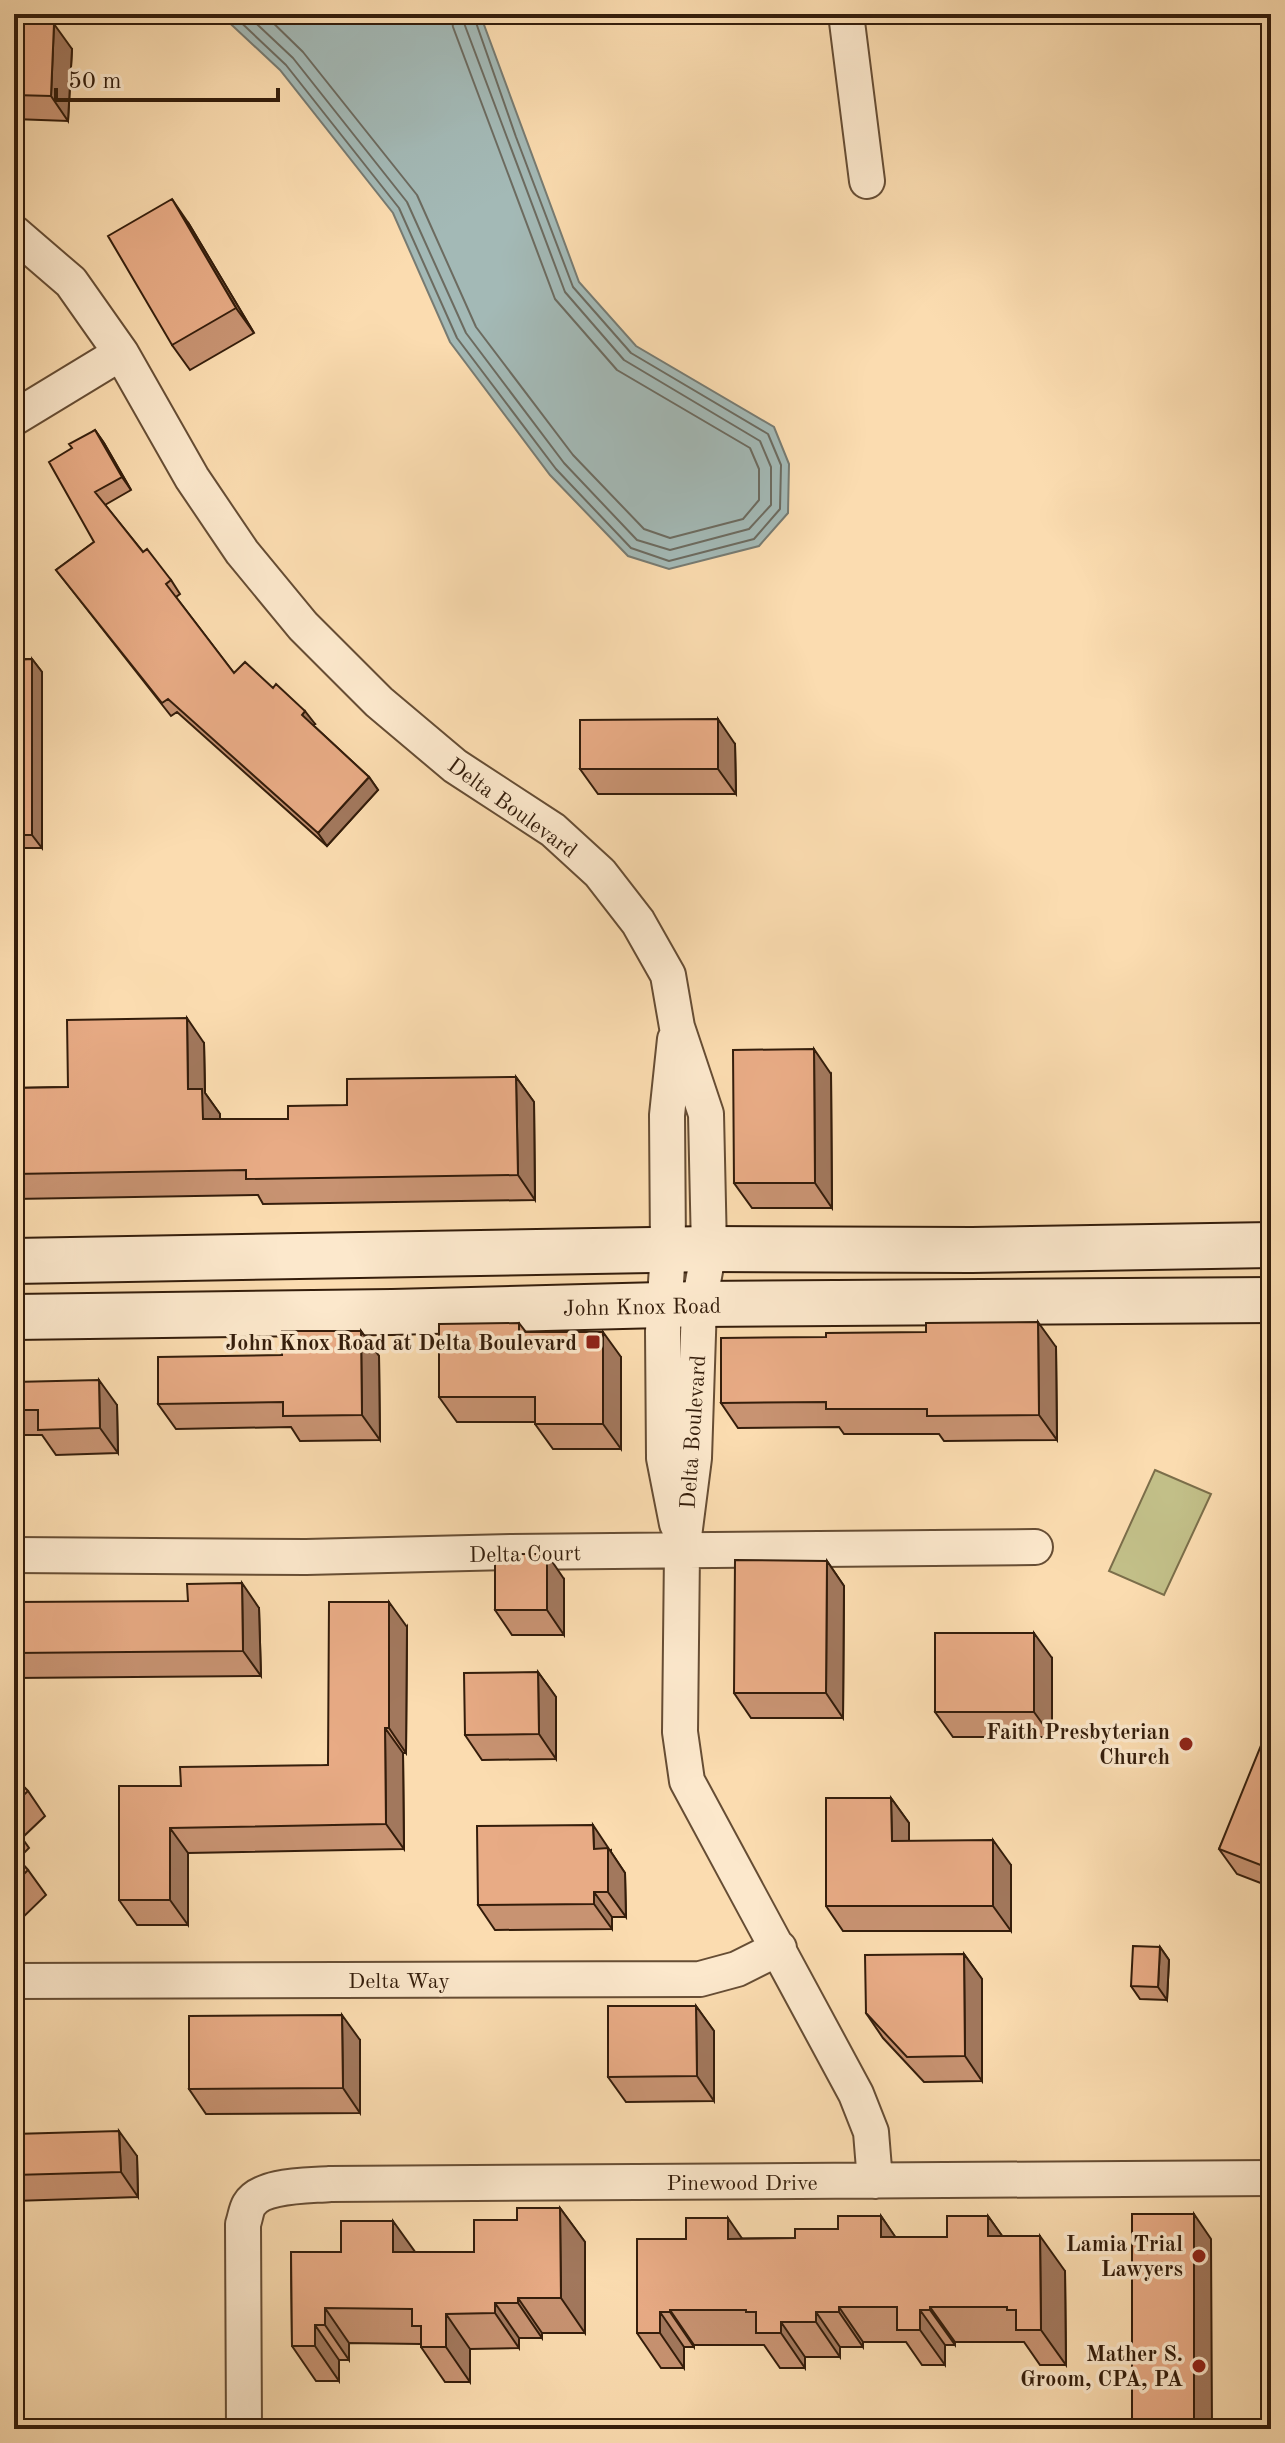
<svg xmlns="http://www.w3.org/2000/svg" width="1285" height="2443" viewBox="0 0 1285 2443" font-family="'Old Standard TT',serif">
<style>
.green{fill:#c2bf88;stroke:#7b6e4a;stroke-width:2}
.water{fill:#a3b9b6;stroke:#777b72;stroke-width:2}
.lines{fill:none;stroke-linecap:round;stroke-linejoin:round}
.shore{stroke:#6c6b60;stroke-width:2}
.street-casing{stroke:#664d34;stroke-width:38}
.secondary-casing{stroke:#341d0b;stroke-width:48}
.street{stroke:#fce8cc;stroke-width:34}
.secondary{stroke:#fce8cc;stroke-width:44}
.wall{fill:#c89372;stroke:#341d0b;stroke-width:2}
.shaded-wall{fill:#a2785d;stroke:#341d0b;stroke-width:2}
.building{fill:#e8ab85;stroke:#341d0b;stroke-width:2}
.poi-dot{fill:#8f2418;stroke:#fce8cc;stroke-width:3}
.labels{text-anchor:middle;stroke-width:7;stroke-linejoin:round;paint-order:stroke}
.street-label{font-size:22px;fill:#341d0b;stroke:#fce8cc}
.poi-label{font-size:22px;font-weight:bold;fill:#341d0b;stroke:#fce8cc;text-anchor:end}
</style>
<rect width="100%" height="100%" fill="#fbdcb0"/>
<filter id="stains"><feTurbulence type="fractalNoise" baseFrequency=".0025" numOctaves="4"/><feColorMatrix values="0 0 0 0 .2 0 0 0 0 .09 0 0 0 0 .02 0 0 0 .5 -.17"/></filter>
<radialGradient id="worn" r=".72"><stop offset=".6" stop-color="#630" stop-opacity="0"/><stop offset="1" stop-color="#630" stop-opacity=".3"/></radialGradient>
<!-- green -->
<path class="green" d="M1155 1470 1211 1494 1164 1595 1109 1571Z"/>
<!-- water -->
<path class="water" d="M220 14H480L579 282 636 346 774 427 789 464 788 513 759 546 669 569 628 556 550 475 450 342 393 213 280 70Z"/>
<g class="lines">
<!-- shore -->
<path class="shore" d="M232 14 286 65 399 208 457 338 556 469 631 548 669 561 754 539 780 509 781 465 768 434 631 353 573 287 516 137 473 14
M246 14 293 58 407 202 466 333 564 463 637 540 670 550 749 529 771 505V467L760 441 624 360 565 292 464 23 463 14
M264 14 303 52 417 195 476 327 573 455 644 529 670 538 743 519 759 500V469L750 448 617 370 555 299 453 27 451 14"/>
<defs>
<path id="street" d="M846 14 867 181
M14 233 71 282 121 353 192 478 242 552 303 626 379 702 455 766 553 830 600 873 638 922 668 975 677 1027 706 1114 709 1249 699 1304 694 1458 682 1552 680 1732 687 1781 856 2094 871 2132 875 2181
M14 418 121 353
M675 1039 667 1115 668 1250 663 1331 664 1458 677 1524
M14 1555 306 1557 511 1552 1035 1547
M14 1981 700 1979 737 1969 779 1948
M244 2429 243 2224C245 2219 246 2210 249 2205 261 2184 309 2186 330 2184L1271 2178"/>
<path id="secondary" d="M14 1261 709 1249 972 1250 1271 1245
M14 1317 392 1312 699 1304 1271 1300"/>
</defs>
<!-- street casing -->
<use href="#street" class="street-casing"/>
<!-- secondary casing -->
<use href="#secondary" class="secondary-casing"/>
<!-- street -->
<use href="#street" class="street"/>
<!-- secondary -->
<use href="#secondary" class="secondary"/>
</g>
<!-- wall -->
<path class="wall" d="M14 23 72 49 68 121 14 119Z
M189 224 254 333 190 370 172 345Z
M95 430 104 443 131 490 105 505 143 552 171 580 180 594 176 597 234 673 273 688 315 724 313 725 369 777 378 790 327 846 177 712 171 716 56 570 94 542 72 448Z
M14 523 22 535 23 659H32L42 672V848H14Z
M735 744 736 794H598L580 769Z
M204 1043 205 1093 220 1114V1119H288L347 1105 516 1077 534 1102 535 1200 263 1204 258 1195 14 1199V1088L68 1087Z
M831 1074 832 1208H752L734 1183Z
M519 1323 526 1332 621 1357V1449H553L535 1424V1422H457L439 1397Z
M361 1331 379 1356 380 1440 300 1441 291 1427 176 1429 158 1404 282 1355Z
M1056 1347 1057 1440 944 1441 939 1434H844L839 1427 738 1428 721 1403Z
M14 1373 19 1382 117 1405 118 1453 56 1455 42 1435H14Z
M827 1561 844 1586 843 1718H751L734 1693Z
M564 1579V1635H512L495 1610Z
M14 1602 259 1608 261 1676 14 1678Z
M407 1627 406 1753H403L404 1849 188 1853V1925H137L119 1900 181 1786 328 1765Z
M1052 1658V1737H953L935 1712Z
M538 1672 556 1697V1759L482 1760 465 1735Z
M1271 1740V1887L1237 1874 1219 1849Z
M14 1777 28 1791 45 1816 22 1838 29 1848 18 1859 28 1870 46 1895 14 1926Z
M891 1798 909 1823V1841L1011 1865V1931H843L826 1906Z
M611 1850V1852L625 1873 626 1917H612V1929L495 1930 478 1905Z
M1160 1947 1169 1960 1167 2000 1140 1999 1131 1986Z
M964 1954 982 1979V2081L924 2082 883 2038 866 2013Z
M696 2006 714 2031V2101L626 2102 608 2077Z
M360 2040V2113L206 2114 189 2089Z
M14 2134 137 2156 138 2197 14 2201Z
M560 2208 585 2242V2333H542V2338H519V2348L470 2349V2382H445L421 2347V2344L349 2343V2360H339V2381H316L292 2346 291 2252H474L517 2220Z
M881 2216 895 2237H947L988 2216 1002 2236 1065 2271 1066 2365H1040L1024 2342H955V2345H945V2365H922L906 2342H863V2347H840V2357H805V2368H780L764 2345H694V2347H684V2368H661L637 2333 686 2239 795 2238 838 2229Z"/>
<!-- shaded-wall -->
<path class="shaded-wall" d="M54 24 72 49 68 121 51 96Z
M172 199 189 224 254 333 236 308Z
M95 430 104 443 131 490 122 477Z
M14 523 22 535 23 673 14 660Z
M32 659 42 672V848L32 835Z
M305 711 315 724 311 728 302 715Z
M718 719 735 744 736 794 718 769Z
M369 777 378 790 327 846 318 833Z
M187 1018 204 1043 205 1093 220 1114V1144L203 1119 188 1089Z
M814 1049 831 1074 832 1208 815 1183Z
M516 1077 534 1102 535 1200 518 1175Z
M1038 1322 1056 1347 1057 1440 1039 1415Z
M361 1331 379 1356 380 1440 362 1415Z
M603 1332 621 1357V1449L603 1424Z
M14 1373 19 1380V1407L14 1401Z
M99 1380 117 1405 118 1453 100 1428Z
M547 1554 564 1579V1635L547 1610Z
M827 1561 844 1586 843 1718 826 1693Z
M242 1583 259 1608 261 1676 243 1651Z
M389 1602 407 1627 406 1753 389 1728Z
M1034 1633 1052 1658V1737L1034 1712Z
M538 1672 556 1697V1759L539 1734Z
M385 1728 403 1753 404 1849 386 1824Z
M891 1798 909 1823V1866L892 1841Z
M593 1825 625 1873 626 1917 608 1892 594 1849Z
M170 1828 188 1853V1925L170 1900Z
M993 1840 1011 1865V1931L993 1906Z
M594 1892 612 1917V1929L594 1904Z
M1160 1947 1169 1960 1167 2000 1158 1987Z
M964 1954 982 1979V2081L965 2056Z
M696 2006 714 2031V2101L697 2076Z
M342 2015 360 2040V2113L343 2088Z
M119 2131 137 2156 138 2197 121 2172Z
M560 2208 585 2242V2333L561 2298Z
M1194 2214 1211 2239 1212 2429H1194Z
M881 2216 905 2251 881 2237Z
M988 2216 1013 2251 988 2236Z
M728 2218 752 2253 728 2239Z
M393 2221 418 2256 393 2252Z
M1040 2236 1065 2271 1066 2365 1041 2330Z
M518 2298 542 2333V2338L518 2303Z
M495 2303 519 2338V2348L495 2313Z
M839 2307 863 2342V2347L839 2312Z
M930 2307 955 2342V2345L930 2310Z
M325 2308 349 2343V2360L325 2325Z
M670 2310 694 2345V2347L670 2312Z
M920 2310 945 2345V2365L920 2330Z
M660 2312 684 2347V2368L660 2333Z
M816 2312 840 2347V2357L816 2322Z
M446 2314 470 2349V2382L446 2347Z
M781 2322 805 2357V2368L781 2333Z
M315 2325 339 2360V2381L315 2346Z"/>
<!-- building -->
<path class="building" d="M14 23 54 24 51 96 14 95Z
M172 199 236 308 172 345 108 236Z
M95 430 122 477 95 492 143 552 147 549 171 580 166 584 234 673 245 662 273 688 276 684 305 711 302 715 369 777 318 833 168 699 162 703 56 570 94 542 49 462 72 448 69 444Z
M32 659V835H14V660Z
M718 719V769H580V720Z
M187 1018 188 1089H202L203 1119H288V1106L347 1105V1079L516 1077 518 1175 246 1179V1170L14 1174V1088L68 1087 67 1020Z
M814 1049 815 1183H734L733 1050Z
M1038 1322 1039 1415 927 1416V1409H826V1402L721 1403V1338L826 1337V1333L926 1332V1323Z
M519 1323V1332H603V1424H535V1397H439V1324Z
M282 1331H361L362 1415 283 1416V1402L158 1404V1357L282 1355Z
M99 1380 100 1428 38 1430V1410H14V1382Z
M495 1554H547V1610H495Z
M735 1560 827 1561 826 1693H734Z
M242 1583 243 1651 14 1653V1602L188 1601 187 1584Z
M329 1602H389V1728H385L386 1824 170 1828V1900H119V1786H181L180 1767 328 1765Z
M935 1633H1034V1712H935Z
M538 1672 539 1734 465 1735 464 1673Z
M1264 1738 1271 1740V1869L1219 1849Z
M14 1777 28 1791 14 1804Z
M826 1798H891L892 1841 993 1840V1906H826Z
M593 1825 594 1849 608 1848V1892H594V1904L478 1905 477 1826Z
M14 1855 28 1870 14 1884Z
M1133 1946 1160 1947 1158 1987 1131 1986Z
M964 1954 965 2056 907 2057 866 2013 865 1955Z
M608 2006H696L697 2076 608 2077Z
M342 2015 343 2088 189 2089V2016Z
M119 2131 121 2172 14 2175V2134Z
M517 2208H560L561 2298H518V2303H495V2313L446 2314V2347H421V2326H412V2309L325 2308V2325H315V2346H292L291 2252H341V2221H393V2252H474V2220H517Z
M1132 2214H1194V2429H1132Z
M838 2216H881V2237H947V2216H988V2236H1040L1041 2330H1016V2310H1007V2307H930V2310H920V2330H897V2307H839V2312H816V2322H781V2333H756V2312H746V2310H670V2312H660V2333H637V2239H686V2218H728V2239L795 2238V2229H838Z"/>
<!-- markers -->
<g class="poi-dot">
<rect x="585" y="1334" width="16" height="16" rx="4"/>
<circle cx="1186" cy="1744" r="8"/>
<circle cx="1199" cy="2256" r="8"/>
<circle cx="1199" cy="2366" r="8"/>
</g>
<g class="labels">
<!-- street labels -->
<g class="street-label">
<text transform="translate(513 807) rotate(36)" y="8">Delta Boulevard</text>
<text transform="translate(642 1306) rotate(-1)" y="8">John Knox Road</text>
<text transform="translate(692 1432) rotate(-86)" y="8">Delta Boulevard</text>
<text transform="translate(525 1553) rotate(-1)" y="8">Delta Court</text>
<text x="399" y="1988">Delta Way</text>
<text x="742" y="2190">Pinewood Drive</text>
</g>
<!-- poi labels -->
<g class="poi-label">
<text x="577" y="1350">John Knox Road at Delta Boulevard</text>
<text x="1170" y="1739">Faith Presbyterian<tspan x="1170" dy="25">Church</tspan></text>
<text x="1183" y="2251">Lamia Trial<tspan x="1183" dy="25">Lawyers</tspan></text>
<text x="1183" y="2361">Mather S.<tspan x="1183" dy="25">Groom, CPA, PA</tspan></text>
</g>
</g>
<!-- margin -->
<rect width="1285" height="2443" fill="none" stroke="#fbdcb0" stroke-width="48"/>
<rect x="16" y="16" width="1253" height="2411" fill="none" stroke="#341d0b" stroke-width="4"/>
<rect x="24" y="24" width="1237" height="2395" fill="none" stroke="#341d0b" stroke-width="2"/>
<!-- scale -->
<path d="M56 88v12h222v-12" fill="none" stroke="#341d0b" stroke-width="4"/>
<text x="68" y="88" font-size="24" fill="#341d0b" stroke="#fce8cc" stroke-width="6" paint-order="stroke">50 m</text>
<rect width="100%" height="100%" filter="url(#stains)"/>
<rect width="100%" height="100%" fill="url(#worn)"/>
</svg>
